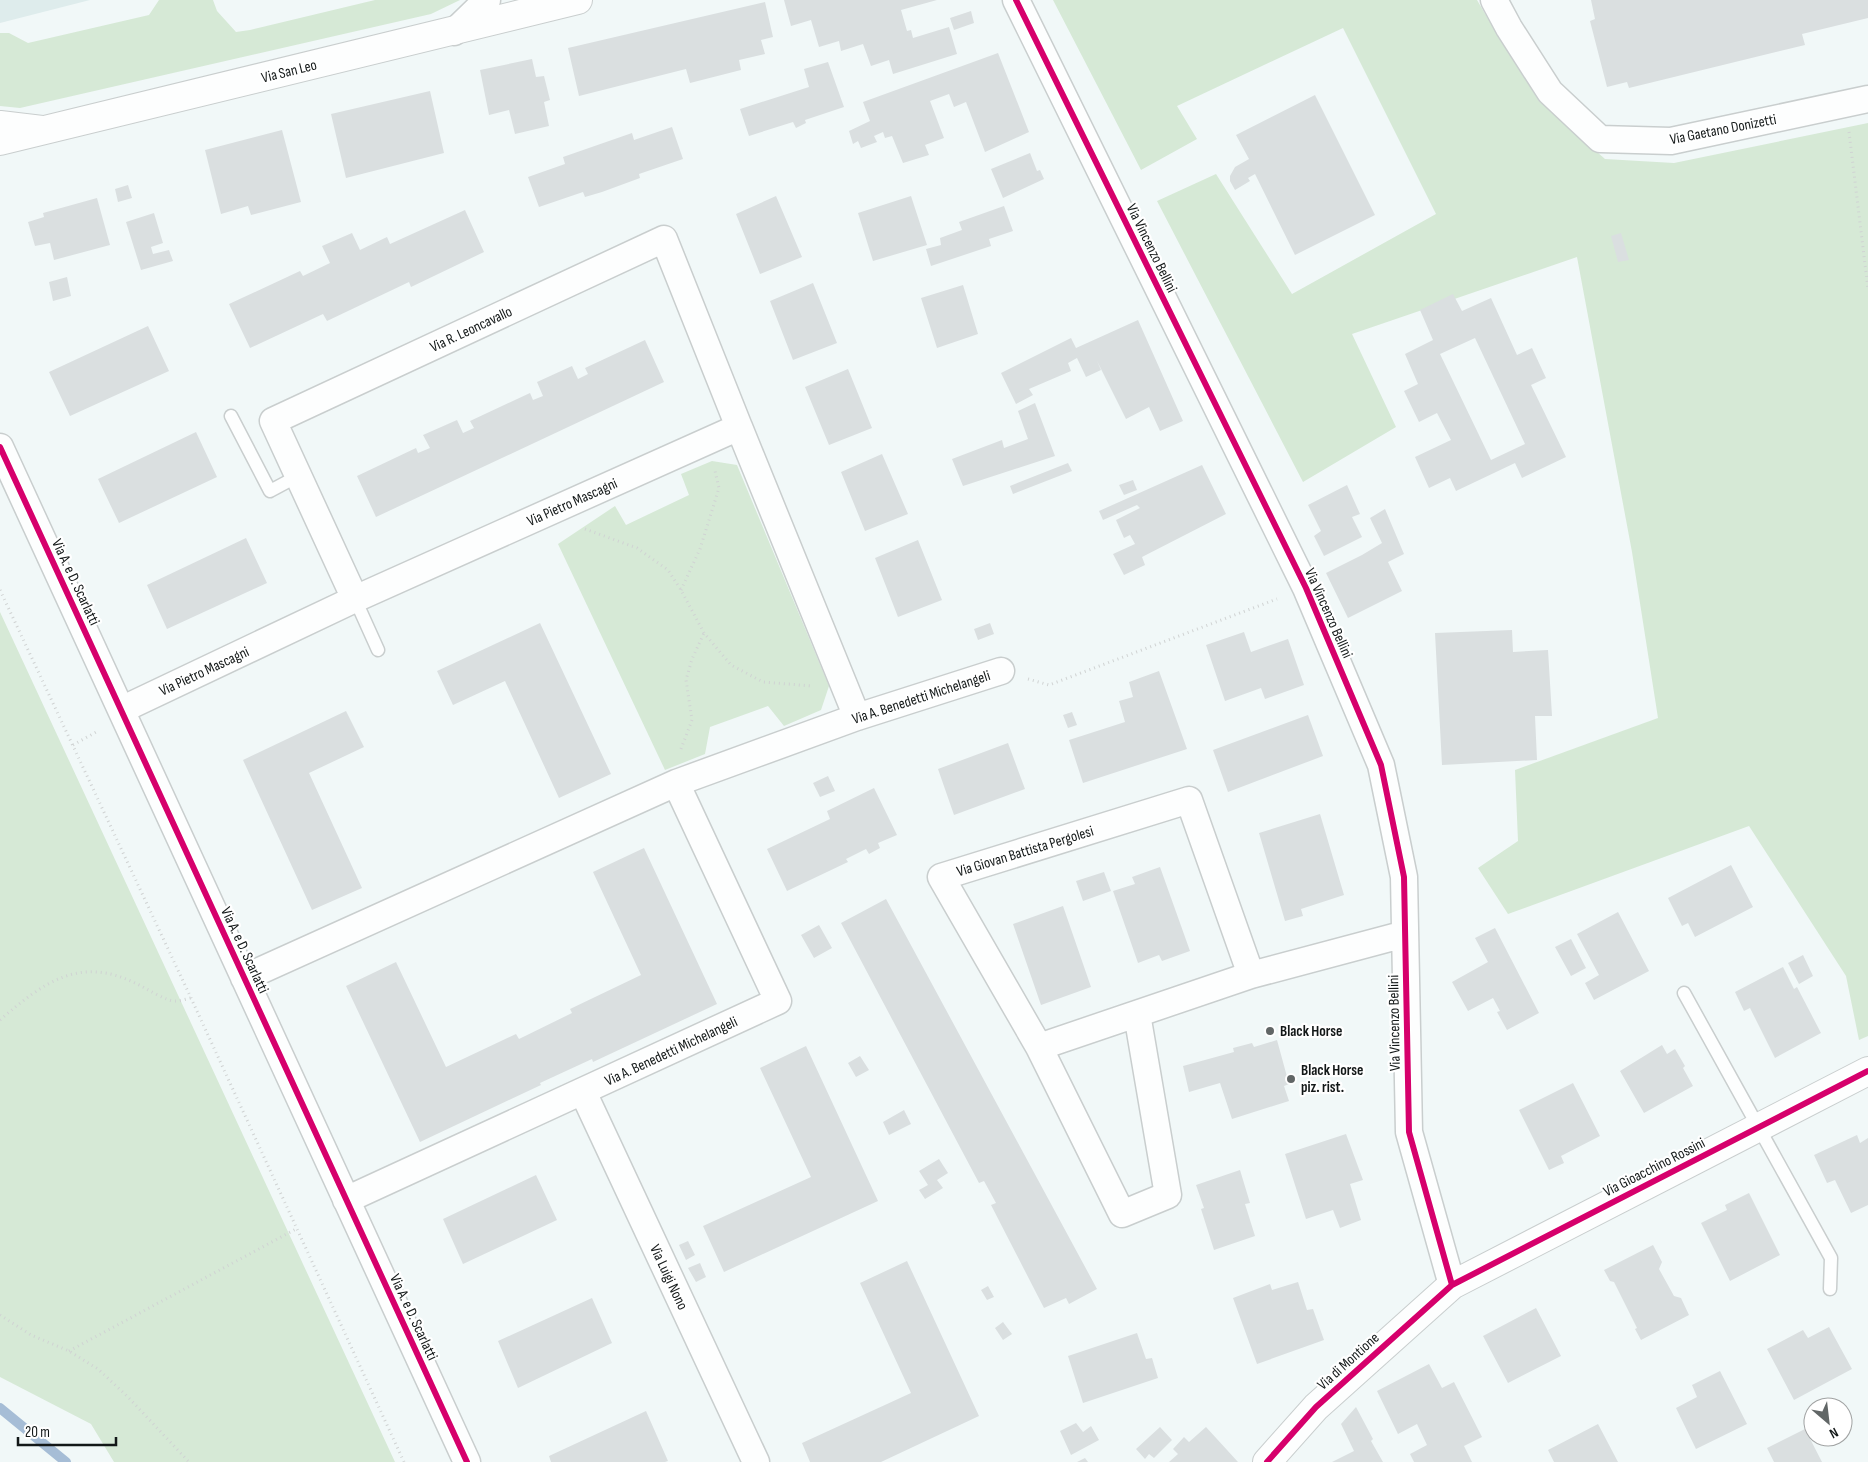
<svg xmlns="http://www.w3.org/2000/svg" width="1868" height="1462" viewBox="0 0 1868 1462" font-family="'Sofia Sans Condensed',sans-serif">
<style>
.built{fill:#deecec}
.green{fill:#d6e9d6}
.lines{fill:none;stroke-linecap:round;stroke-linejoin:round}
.stream{stroke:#a6bdd6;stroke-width:10}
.building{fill:#dadfe0;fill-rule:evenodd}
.lane-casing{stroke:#c9cece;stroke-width:15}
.street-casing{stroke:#c9cece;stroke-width:29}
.secondary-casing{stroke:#c9cece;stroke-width:30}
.primary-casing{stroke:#c9cece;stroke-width:30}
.path{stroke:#d0d3d3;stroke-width:3;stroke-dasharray:1 4;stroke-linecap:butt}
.lane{stroke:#fdfefe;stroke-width:12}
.street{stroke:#fdfefe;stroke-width:26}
.secondary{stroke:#fdfefe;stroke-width:28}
.primary{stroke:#fdfefe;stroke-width:28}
.cycleway-casing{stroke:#fff;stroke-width:9}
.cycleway{stroke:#d6006c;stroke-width:6}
.poi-dot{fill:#616666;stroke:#fff;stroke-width:2}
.labels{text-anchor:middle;stroke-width:4.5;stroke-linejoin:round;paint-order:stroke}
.street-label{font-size:15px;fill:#131818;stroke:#fff}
.poi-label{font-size:15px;font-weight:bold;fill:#131818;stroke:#fff;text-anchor:start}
</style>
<rect width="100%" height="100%" fill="#f1f8f8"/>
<!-- built -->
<path class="built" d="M0 0H90L0 23Z"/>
<!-- green -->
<path class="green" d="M159 0H213L217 11 236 32 250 30 375 0H460L431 14 20 108 0 106V33H9L28 43 149 15Z
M1053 0H1477L1497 34 1539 101 1605 159 1674 163 1868 123V1036L1859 1040 1846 976 1749 826 1508 914 1478 868 1518 841 1515 770 1658 718 1632 552 1577 257 1352 334 1396 427 1303 482 1157 201 1216 174 1292 294 1436 214 1343 28 1177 106 1197 139 1141 170Z
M712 461 737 465 829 686 821 710 784 726 768 706 710 727 705 754 665 770 558 544 615 506 626 525 689 495 681 474Z
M0 612 395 1462H114L91 1424 0 1377Z"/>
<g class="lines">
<!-- stream -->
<path class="stream" d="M0 1408 66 1462"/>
</g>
<!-- building -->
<path class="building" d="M784 0H937L901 10 907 31 911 30 913 38 949 27 957 54 893 74 889 60 871 66 863 44 841 51 839 41 819 47 811 20 791 26Z
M1591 0H1868V18L1802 34 1805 45 1629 88 1627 82 1607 87 1590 21 1595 19Z
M765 2 773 37 761 40 765 54 739 60 741 70 690 83 686 69 579 96 568 48Z
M971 11 974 23 954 30 950 18Z
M998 53 1029 132 985 152 966 102 954 107 949 94 930 101 944 138 925 145 929 155 903 163 892 136 885 138 883 132 874 136 877 142 861 148 858 141 853 144 849 131 870 121 863 102Z
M532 59 536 77 544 76 550 100 544 102 549 126 515 134 509 110 489 115 480 70Z
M828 62 844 107 805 120 806 123 796 128 793 122 749 136 740 109 809 87 804 69Z
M430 91 444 153 346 178 331 114Z
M1315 95 1375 215 1295 255 1255 174 1248 178 1250 181 1235 190 1230 181V176L1235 167 1249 159 1236 135Z
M672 127 683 159 639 174 640 178 602 192 585 197 583 192 539 207 528 177 565 164 563 157 632 133 634 140Z
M282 130 301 202 251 215 248 206 221 214 205 150Z
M1030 153 1037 171 1040 170 1044 179 1003 198 991 169Z
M128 185 132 198 118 202 115 189Z
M776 196 802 257 760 274 736 214Z
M911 196 927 245 873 261 858 213Z
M97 198 110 245 54 260 50 243 35 246 28 222 44 217 43 213Z
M1004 206 1013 231 989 239 991 246 931 266 926 249 941 245 940 238 962 230 959 222Z
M465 210 484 252 411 287 409 282 327 321 323 314 250 348 229 304 300 271 303 276 330 263 322 246 352 233 360 250 387 237 390 244Z
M154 213 163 243 151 247 153 254 169 250 173 261 141 270 126 222Z
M1621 233 1629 260 1618 262 1611 236Z
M67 277 71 296 53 301 49 282Z
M813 283 837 343 793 360 770 301Z
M963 285 978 334 937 348 921 298Z
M1453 294 1462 311 1491 298 1517 355 1532 348 1546 378 1531 385 1566 457 1522 478 1515 463 1456 491 1450 478 1429 488 1415 457 1451 440 1437 413 1419 422 1404 391 1418 384 1405 354 1433 340 1420 310ZM1475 338 1525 444 1491 460 1440 354Z
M1138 320 1183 421 1160 431 1149 407 1126 419 1097 361 1101 370 1086 377 1077 358 1068 363 1071 371 1029 389 1033 395 1016 404 1001 373 1071 338 1076 348Z
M148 326 169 371 70 416 49 372Z
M645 340 664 382 376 517 357 476 416 448 418 453 430 448 423 435 457 420 463 433 474 428 470 421 530 393 533 400 543 396 537 382 572 366 578 379 588 374 585 368Z
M848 369 872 428 829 445 805 387Z
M1035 403 1055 456 963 486 952 459 1002 440 1004 448 1028 439 1018 411Z
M196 432 217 477 119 523 98 479Z
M882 454 908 514 865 531 841 472Z
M1068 463 1072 471 1013 494 1010 486Z
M1202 465 1226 514 1142 557 1145 565 1124 575 1113 554 1135 544 1130 535 1124 538 1116 520 1140 508 1137 505 1103 520 1099 511Z
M1133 480 1137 490 1124 495 1119 485Z
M1347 485 1360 514 1352 517 1362 537 1324 556 1314 536 1321 531 1308 505Z
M1385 509 1404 554 1388 562 1402 591 1348 618 1326 573 1362 555 1382 543 1370 518Z
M246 538 267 583 167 629 147 585Z
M918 540 942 600 898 617 875 558Z
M540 623 611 774 559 798 505 681 453 705 437 671Z
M990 623 994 634 978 640 974 629Z
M1512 630 1513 652 1548 650 1552 716H1535L1537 760 1442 765 1435 633Z
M1244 632 1251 652 1288 639 1304 685 1265 699 1261 688 1225 701 1206 645Z
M1159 671 1187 749 1083 783 1069 740 1125 722 1119 701 1133 697 1129 682Z
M346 711 364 747 309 773 362 888 312 910 243 760Z
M1072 712 1077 725 1068 728 1063 715Z
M1308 715 1323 756 1228 792 1213 750Z
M1008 743 1025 789 954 815 938 769Z
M828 776 835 791 820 797 813 783Z
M874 788 897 835 878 843 880 848 869 854 866 849 846 859 848 862 787 891 767 849 830 819 827 811Z
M1320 814 1344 895 1301 909 1303 916 1285 921 1259 833Z
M644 848 717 1004 593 1062 592 1059 540 1083 541 1085 420 1142 346 986 396 962 446 1067 516 1034 519 1039 572 1013 570 1009 641 975 593 872Z
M1731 865 1753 907 1695 937 1688 923 1682 926 1668 898Z
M1160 867 1190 951 1162 961 1159 955 1138 963 1113 891 1135 884 1132 877Z
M1104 872 1111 891 1083 901 1076 881Z
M886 899 1097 1289 1069 1304 1066 1298 1044 1308 991 1205 996 1203 984 1181 979 1183 841 923Z
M1063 906 1091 987 1041 1005 1013 924Z
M1618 912 1649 971 1594 1000 1585 983 1599 975 1577 934Z
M819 925 832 948 814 958 801 935Z
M1495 928 1539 1013 1507 1030 1497 1012 1500 1011 1493 998 1468 1011 1452 982 1488 962 1475 938Z
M1571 939 1586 968 1571 976 1555 947Z
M1803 955 1813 976 1799 984 1788 963Z
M1783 967 1794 989 1797 987 1821 1033 1775 1058 1750 1008 1744 1011 1735 992Z
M1277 1040 1289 1084 1284 1086 1289 1101 1232 1119 1220 1083 1189 1092 1183 1066 1234 1052 1233 1048 1252 1043 1254 1047Z
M1662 1045 1667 1054 1675 1049 1685 1066 1683 1068 1693 1086 1644 1113 1620 1071Z
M806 1046 878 1201 724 1272 703 1226 811 1177 760 1068Z
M860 1056 869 1070 856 1077 848 1063Z
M1573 1083 1600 1136 1561 1156 1564 1163 1549 1170 1519 1110Z
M904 1110 911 1124 889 1135 883 1122Z
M1346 1134 1363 1180 1350 1184 1361 1220 1340 1228 1333 1210 1306 1219 1285 1154Z
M1857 1135 1860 1143 1868 1138V1205L1851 1213 1835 1180 1827 1183 1814 1155Z
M939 1159 948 1173 937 1180 943 1188 925 1199 919 1190 928 1185 919 1171Z
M1240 1170 1250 1203 1245 1204 1255 1236 1214 1250 1201 1209 1204 1208 1196 1185Z
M536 1175 557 1220 463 1264 443 1219Z
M1749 1193 1780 1255 1730 1281 1701 1223 1727 1210 1725 1205Z
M688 1241 695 1255 686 1260 679 1245Z
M1653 1245 1662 1262 1659 1269 1674 1296 1681 1298 1689 1315 1641 1340 1635 1329 1637 1328 1614 1282 1610 1281 1604 1270Z
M907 1261 979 1416 881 1462H810L802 1443 911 1393 860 1283Z
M700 1263 706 1277 696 1282 688 1268Z
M1298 1282 1307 1310 1313 1309 1324 1340 1257 1364 1233 1298 1270 1284 1272 1290Z
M988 1286 994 1297 987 1300 981 1290Z
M592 1298 612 1343 518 1388 498 1341Z
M1536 1308 1561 1356 1508 1383 1483 1336Z
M1003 1322 1012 1334 1003 1340 995 1328Z
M1829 1327 1852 1369 1794 1400 1767 1349 1803 1330 1808 1338Z
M1137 1333 1146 1359 1152 1358 1158 1378 1083 1403 1068 1356Z
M1429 1364 1442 1388 1454 1382 1482 1437 1464 1446 1472 1462H1414L1410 1454 1427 1445 1417 1424 1398 1434 1377 1391Z
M1720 1371 1747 1424 1696 1449 1676 1408 1697 1397 1692 1385Z
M1356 1407 1373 1439 1371 1441 1383 1462H1332L1354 1451 1341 1424Z
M646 1411 668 1461 665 1462H551L549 1456Z
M1076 1423 1083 1432 1091 1426 1099 1440 1071 1455 1060 1431Z
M1598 1424 1618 1462H1554L1548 1450Z
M1160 1427 1172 1440 1154 1458 1149 1454 1145 1459 1136 1449Z
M1206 1427 1238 1462H1169L1178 1454 1173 1449 1184 1437 1189 1442Z
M1805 1429 1822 1462H1774L1767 1448Z
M1085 1458 1088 1462H1077Z"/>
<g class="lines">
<defs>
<path id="lane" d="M231 416 270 491 298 476
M355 599 378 650
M1684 993 1831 1258 1830 1289"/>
<path id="street" d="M1016 0 1306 588 1381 765 1404 877 1409 1132 1452 1285
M1494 0 1509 28 1550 92 1600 139 1671 141 1868 99
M454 32 487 0
M0 447 467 1462
M355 599 273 421 664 239 739 427
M121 710 355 599 739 427 857 717
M244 978 676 783 857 717 1001 671
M1137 1014 1168 1195 1122 1214 1039 1047 941 877 1189 800 1251 975
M1039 1047 1251 975 1405 934
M583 1092 756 1462
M346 1200 778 1001 676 783"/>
<path id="secondary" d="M0 125 42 130
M1267 1462 1316 1407 1452 1285 1868 1071"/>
<path id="primary" d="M0 141 578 0"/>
</defs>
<!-- lane casing -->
<use href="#lane" class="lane-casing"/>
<!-- street casing -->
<use href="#street" class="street-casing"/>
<!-- secondary casing -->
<use href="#secondary" class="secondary-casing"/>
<!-- primary casing -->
<use href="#primary" class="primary-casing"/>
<!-- path -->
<path class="path" d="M1849 132 1868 289
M585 529 637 548 668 570 681 590 704 633 731 665 763 682 812 686
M0 590 191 998 404 1462
M681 590 700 549 719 488 715 471
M1028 679 1049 685 1277 599
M73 745 98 731
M681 749 692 720 686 680 692 659 704 633
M0 1020C44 982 80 955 137 984 146 988 167 1002 176 1001 181 1001 186 999 191 998
M0 1315 31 1335 69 1351 98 1369 128 1397 189 1462
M69 1351 296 1229"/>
<!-- lane -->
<use href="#lane" class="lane"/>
<!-- street -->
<use href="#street" class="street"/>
<!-- secondary -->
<use href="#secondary" class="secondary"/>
<!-- primary -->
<use href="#primary" class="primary"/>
<defs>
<path id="cycleway" d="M1016 0 1306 588 1381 765 1404 877 1409 1132 1452 1285
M0 447 467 1462
M1267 1462 1316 1407 1452 1285 1868 1071"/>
</defs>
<!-- cycleway casing -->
<use href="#cycleway" class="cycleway-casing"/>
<!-- cycleway -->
<use href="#cycleway" class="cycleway"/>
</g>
<!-- markers -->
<g class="poi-dot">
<circle cx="1270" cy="1031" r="5"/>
<circle cx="1291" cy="1079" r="5"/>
</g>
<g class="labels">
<!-- street labels -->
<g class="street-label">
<text transform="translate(289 71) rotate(-14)" y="5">Via San Leo</text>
<text transform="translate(1723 129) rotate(-11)" y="5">Via Gaetano Donizetti</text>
<text transform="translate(1152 248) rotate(64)" y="5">Via Vincenzo Bellini</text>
<text transform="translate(471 329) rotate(-25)" y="5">Via R. Leoncavallo</text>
<text transform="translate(572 502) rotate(-24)" y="5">Via Pietro Mascagni</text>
<text transform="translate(76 582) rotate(65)" y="5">Via A. e D. Scarlatti</text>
<text transform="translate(1329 613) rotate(66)" y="5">Via Vincenzo Bellini</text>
<text transform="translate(204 671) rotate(-25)" y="5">Via Pietro Mascagni</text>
<text transform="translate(921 697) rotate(-18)" y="5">Via A. Benedetti Michelangeli</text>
<text transform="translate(1025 851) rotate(-17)" y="5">Via Giovan Battista Pergolesi</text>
<text transform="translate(245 950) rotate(65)" y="5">Via A. e D. Scarlatti</text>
<text transform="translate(1394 1023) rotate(-91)" y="5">Via Vincenzo Bellini</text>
<text transform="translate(671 1051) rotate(-25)" y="5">Via A. Benedetti Michelangeli</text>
<text transform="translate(1654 1167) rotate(-27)" y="5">Via Gioacchino Rossini</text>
<text transform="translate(669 1277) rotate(65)" y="5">Via Luigi Nono</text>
<text transform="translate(414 1317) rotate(65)" y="5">Via A. e D. Scarlatti</text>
<text transform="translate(1348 1361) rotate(-42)" y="5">Via di Montione</text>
</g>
<!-- poi labels -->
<g class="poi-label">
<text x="1280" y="1036">Black Horse</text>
<text x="1301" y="1075">Black Horse<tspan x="1301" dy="17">piz. rist.</tspan></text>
</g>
</g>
<!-- north arrow -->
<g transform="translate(1828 1422) rotate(152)"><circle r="24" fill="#ffffff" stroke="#a1a3a3"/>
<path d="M0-4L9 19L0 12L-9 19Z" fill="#616666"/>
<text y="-8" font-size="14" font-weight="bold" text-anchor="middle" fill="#131818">N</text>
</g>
<!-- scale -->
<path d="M18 1437v8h98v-8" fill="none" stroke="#131818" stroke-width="2.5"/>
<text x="25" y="1437" font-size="15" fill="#131818" stroke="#ffffff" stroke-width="4" paint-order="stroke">20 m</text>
</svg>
